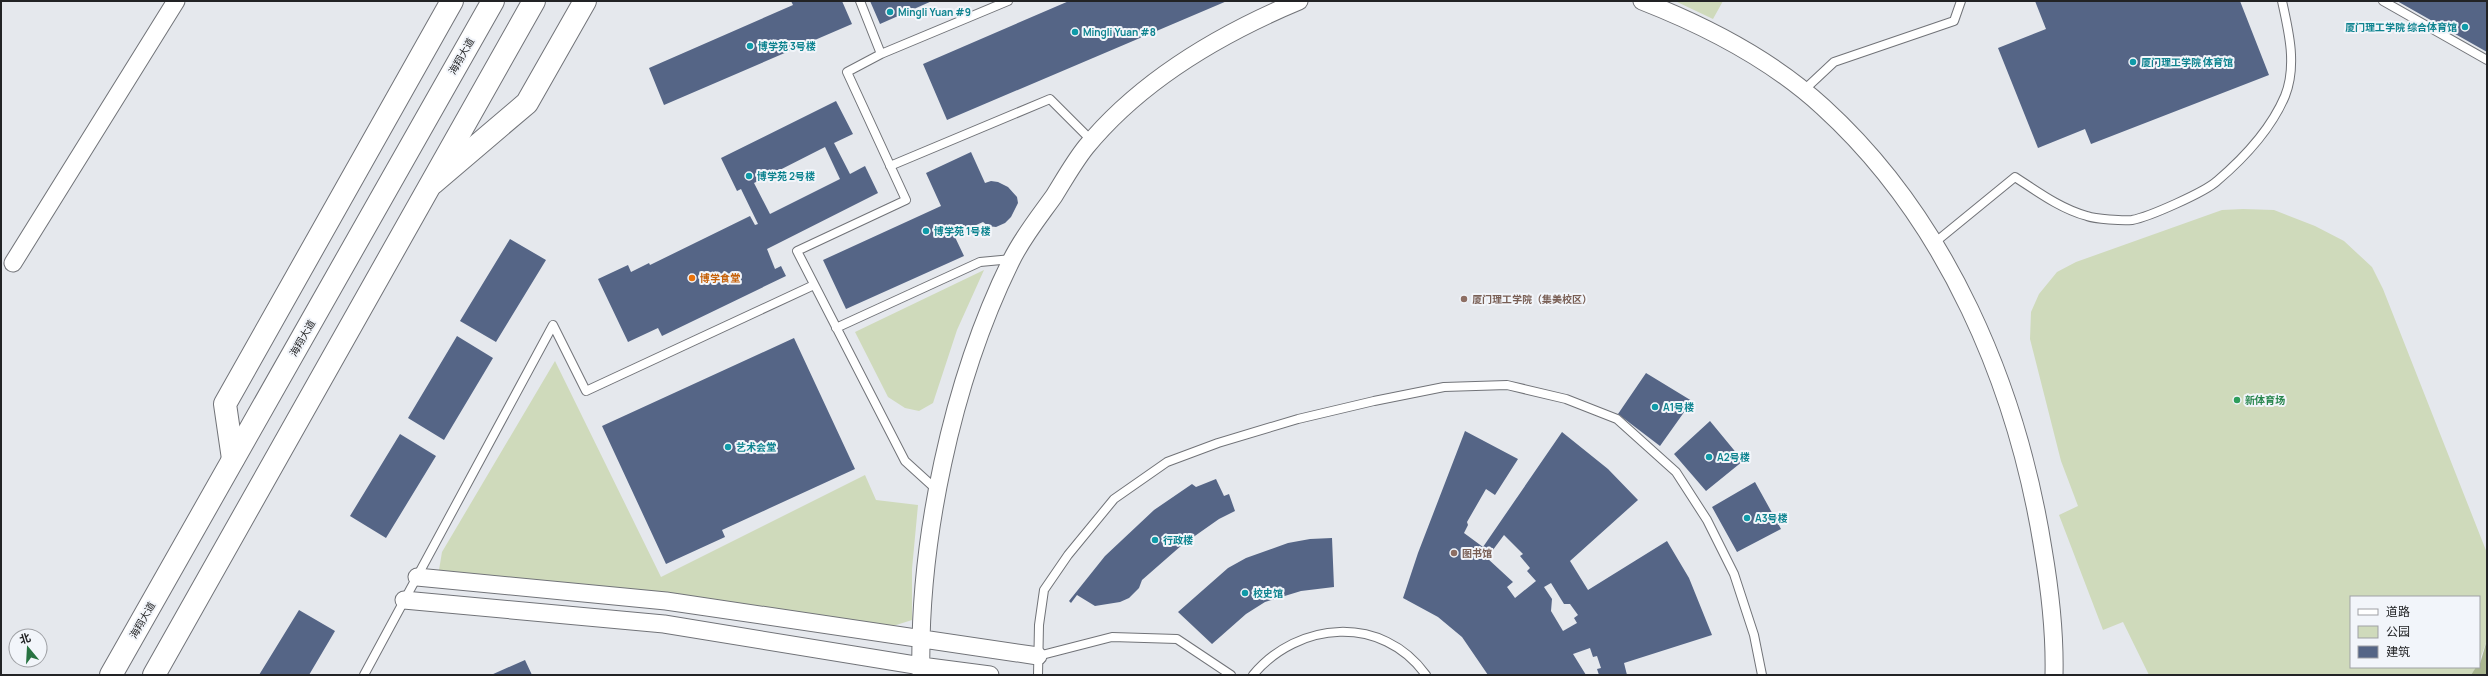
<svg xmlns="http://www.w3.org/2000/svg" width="2488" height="676" viewBox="0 0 2488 676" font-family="Manrope,'Noto Sans SC',sans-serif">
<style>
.green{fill:#cfdabb}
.forest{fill:#a9b68f}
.building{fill:#556586;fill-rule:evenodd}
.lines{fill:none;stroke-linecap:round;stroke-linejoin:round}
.lane-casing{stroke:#717378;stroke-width:10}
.street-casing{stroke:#717378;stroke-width:19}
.secondary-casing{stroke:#717378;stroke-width:24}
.highway-casing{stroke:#717378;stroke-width:24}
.lane{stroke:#fff;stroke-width:8}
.street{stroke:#fff;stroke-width:17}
.secondary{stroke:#fff;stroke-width:22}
.highway{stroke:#fff;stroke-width:22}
.culture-dot{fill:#0f9aa8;stroke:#f2f5fa;stroke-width:1.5}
.food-dot{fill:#e8710a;stroke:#f2f5fa;stroke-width:1.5}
.education-dot{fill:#8d6e63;stroke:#f2f5fa;stroke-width:1.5}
.leisure-dot{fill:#2e9e5b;stroke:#f2f5fa;stroke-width:1.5}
.labels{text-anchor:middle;stroke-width:4;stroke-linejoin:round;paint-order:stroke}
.culture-label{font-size:10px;font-weight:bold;fill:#0d838f;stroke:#f2f5fa;text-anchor:start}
.street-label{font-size:10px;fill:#222325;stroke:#f2f5fa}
.food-label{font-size:10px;font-weight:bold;fill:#c56008;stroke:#f2f5fa;text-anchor:start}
.education-label{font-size:10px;font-weight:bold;fill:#785e54;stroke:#f2f5fa;text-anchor:start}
.leisure-label{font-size:10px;font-weight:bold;fill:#27864d;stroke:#f2f5fa;text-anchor:start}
</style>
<rect width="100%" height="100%" fill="#e5e8ed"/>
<!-- green -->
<path class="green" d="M1675 1H1723L1713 19Z
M2243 209 2274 210 2315 226 2344 241 2372 267 2383 289 2487 553V640L2479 662V597H2351V667H2476L2471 675H2149L2123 622 2103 630 2059 515 2078 506 2061 461 2030 339 2031 312 2039 294 2057 272 2076 262 2222 210Z
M984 270 957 330 933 403 919 411 905 408 888 397 855 332Z
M555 361 661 577 865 475 876 500 918 505 912 569V620L893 626 676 594 439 570 442 552Z"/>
<!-- forest -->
<path class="forest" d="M2487 640V675H2471L2476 667H2479Z"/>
<!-- building -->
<path class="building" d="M791 1H842L852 24 664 105 649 68 793 5Z
M870 1H932L880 24Z
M1069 1H1227L947 120 923 64Z
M2035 1H2240L2269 75 2091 144 2085 129 2038 148 1998 48 2046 29Z
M2397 1H2487V52Z
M836 101 853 134 834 143 850 174 865 166 878 193 767 249 775 269 781 266 786 276 662 336 658 328 628 342 598 279 628 265 631 272 649 263 650 265 750 216 755 225 758 224 741 189 737 191 721 158ZM825 147 840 179 770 214 754 183Z
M971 152 985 183 991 181 998 182 1008 187 1017 197 1018 203 1011 217 1005 223 996 227 988 226 983 222 954 235 964 256 846 309 823 260 941 206 926 173Z
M510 239 546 260 496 342 460 321Z
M457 336 493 358 444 440 408 418Z
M794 338 855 469 722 530 725 537 666 564 602 426Z
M1646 373 1692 401 1660 446 1618 414Z
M1710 421 1743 461 1706 491 1674 454Z
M1465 431 1518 459 1495 495 1486 489 1467 522 1468 525 1464 533 1483 547 1562 432 1608 469 1638 500 1570 561 1588 590 1667 541 1689 578 1712 635 1624 663 1627 675H1599L1597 669 1601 668 1597 656 1593 657 1590 648 1573 654 1586 675H1488L1462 637 1438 617 1403 598 1418 553ZM1504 535 1523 554 1520 556 1530 568 1527 571 1536 581 1515 598 1507 587 1513 582 1487 558ZM1551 583 1564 604H1570L1578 615 1574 618 1577 623 1563 631 1551 611 1552 599 1544 587Z
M400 434 436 456 386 538 350 516Z
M1216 479 1224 496 1229 494 1235 511 1219 519 1182 545 1142 580 1139 588 1129 598 1120 602 1095 606 1077 595 1071 603 1069 601 1105 556 1154 510 1192 484 1196 487Z
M1755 482 1781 529 1737 552 1712 507Z
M1332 538 1334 587 1301 591 1265 602 1246 614 1212 644 1178 612 1228 568 1246 558 1288 543 1310 539Z
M299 610 335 631 309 675H259Z
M525 660 532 675H491Z"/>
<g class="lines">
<defs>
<path id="lane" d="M860 1 881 54 847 72 906 200 797 251 905 461 938 491
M2383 1 2487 60
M881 54 1008 1
M1803 91 1834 62 1954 21 1961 1
M890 166 1050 99 1092 141
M1933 244 2015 177C2038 192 2061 209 2087 216 2095 219 2123 221 2132 220 2149 217 2205 192 2217 181 2244 158 2271 129 2285 96 2297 66 2289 32 2282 1
M836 328 980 262 1012 259
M1038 656 1112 637 1177 639 1231 675
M364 675 553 325 586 391 814 285
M1038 675 1039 625 1044 590 1068 555 1114 499 1167 462 1218 443 1298 419 1374 401 1444 387 1507 385 1566 399 1617 419 1676 472 1707 520 1734 574 1754 635 1762 675
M1253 675C1298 621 1382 614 1426 675"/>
<path id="street" d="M1642 1C1706 26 1772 60 1823 107 1947 220 2017 386 2043 549 2050 590 2055 633 2054 675
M13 263 176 1
M417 577 666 601 1038 656
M404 600 664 624 921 666 990 675
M921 675C918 542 952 381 1011 261 1022 238 1039 217 1054 196 1064 180 1074 162 1086 147 1141 80 1220 34 1299 1"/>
<path id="secondary" d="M433 183 527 103 585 1
M233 459 225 404 452 1"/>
<path id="highway" d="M111 675 493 1
M154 675 534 1"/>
</defs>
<!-- lane casing -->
<use href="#lane" class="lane-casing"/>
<!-- street casing -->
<use href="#street" class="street-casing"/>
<!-- secondary casing -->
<use href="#secondary" class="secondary-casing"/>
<!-- highway casing -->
<use href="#highway" class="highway-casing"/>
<!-- lane -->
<use href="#lane" class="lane"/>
<!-- street -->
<use href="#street" class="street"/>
<!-- secondary -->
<use href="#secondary" class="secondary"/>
<!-- highway -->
<use href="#highway" class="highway"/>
</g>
<!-- markers -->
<g class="culture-dot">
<circle cx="890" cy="12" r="4"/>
<circle cx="2465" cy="27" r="4"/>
<circle cx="1075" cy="32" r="4"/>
<circle cx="750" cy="46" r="4"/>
<circle cx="2133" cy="62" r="4"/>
<circle cx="749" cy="176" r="4"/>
<circle cx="926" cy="231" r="4"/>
<circle cx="1655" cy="407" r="4"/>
<circle cx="728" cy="447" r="4"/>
<circle cx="1709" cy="457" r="4"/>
<circle cx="1747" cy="518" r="4"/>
<circle cx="1155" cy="540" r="4"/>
<circle cx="1245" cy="593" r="4"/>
</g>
<circle class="food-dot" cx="692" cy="278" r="4"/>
<g class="education-dot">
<circle cx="1464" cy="299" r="4"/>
<circle cx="1454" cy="553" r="4"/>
</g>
<circle class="leisure-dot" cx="2237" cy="400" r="4"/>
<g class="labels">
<!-- culture labels -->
<g class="culture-label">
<text x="898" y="16">Mingli Yuan #9</text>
<text x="2457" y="31" text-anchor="end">厦门理工学院 综合体育馆</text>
<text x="1083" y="36">Mingli Yuan #8</text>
<text x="758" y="50">博学苑 3号楼</text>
<text x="2141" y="66">厦门理工学院 体育馆</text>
<text x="757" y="180">博学苑 2号楼</text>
<text x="934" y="235">博学苑 1号楼</text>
<text x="1663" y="411">A1号楼</text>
<text x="736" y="451">艺术会堂</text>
<text x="1717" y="461">A2号楼</text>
<text x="1755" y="522">A3号楼</text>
<text x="1163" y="544">行政楼</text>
<text x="1253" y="597">校史馆</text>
</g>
<!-- street labels -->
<g class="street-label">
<text transform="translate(461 56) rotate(-60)" y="4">海翔大道</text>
<text transform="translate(302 338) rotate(-60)" y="4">海翔大道</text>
<text transform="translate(142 620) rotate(-60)" y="4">海翔大道</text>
</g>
<!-- food labels -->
<g class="food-label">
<text x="700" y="282">博学食堂</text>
</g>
<!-- education labels -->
<g class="education-label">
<text x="1472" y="303">厦门理工学院（集美校区）</text>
<text x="1462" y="557">图书馆</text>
</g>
<!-- leisure labels -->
<g class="leisure-label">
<text x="2245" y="404">新体育场</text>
</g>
</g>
<!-- border -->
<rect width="2488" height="676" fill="none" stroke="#222325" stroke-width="4"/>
<!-- legend -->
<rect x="2350" y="596" width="130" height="72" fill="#f2f5fa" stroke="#9fa1a5"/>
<rect x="2358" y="609" width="20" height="6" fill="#ffffff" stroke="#9fa1a5"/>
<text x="2386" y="616" font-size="12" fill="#222325">道路</text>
<rect x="2358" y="626" width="20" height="12" fill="#cfdabb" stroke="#9fa1a5"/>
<text x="2386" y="636" font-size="12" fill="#222325">公园</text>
<rect x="2358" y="646" width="20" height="12" fill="#556586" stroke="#9fa1a5"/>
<text x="2386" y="656" font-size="12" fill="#222325">建筑</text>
<!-- north arrow -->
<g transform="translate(28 648) rotate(342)"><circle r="19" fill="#f2f5fa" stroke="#9fa1a5"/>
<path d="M0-3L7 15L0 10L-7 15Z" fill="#287341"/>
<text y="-6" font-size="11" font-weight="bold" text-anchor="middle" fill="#222325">北</text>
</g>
</svg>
